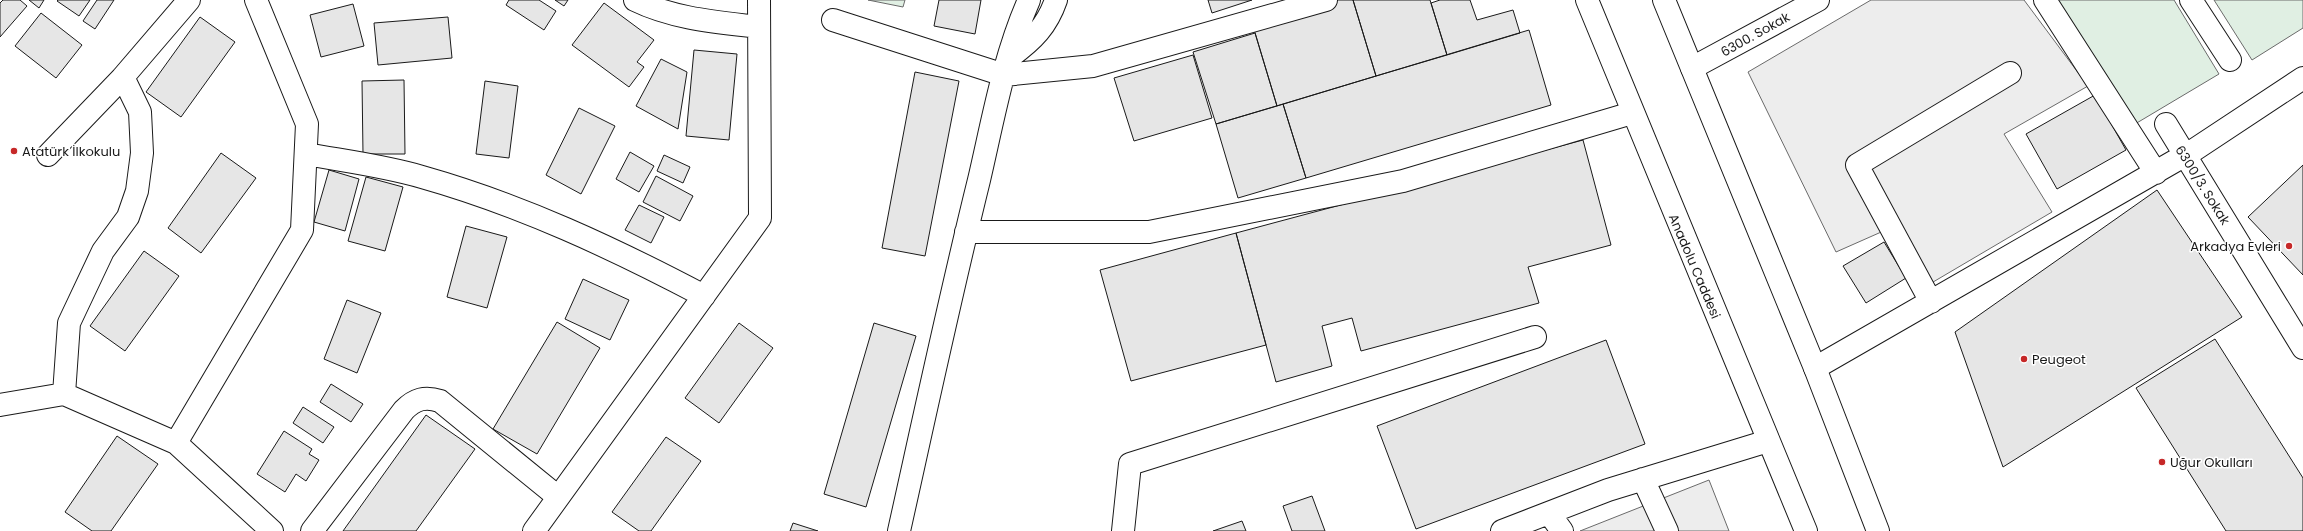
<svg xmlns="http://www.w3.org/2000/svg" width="2303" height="531" viewBox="0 0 2303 531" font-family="Poppins,sans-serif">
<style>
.green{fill:#e0efe3;stroke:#6a6a6a}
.parking{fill:#ededed;stroke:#6a6a6a}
.building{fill:#e6e6e6;stroke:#1a1a1a}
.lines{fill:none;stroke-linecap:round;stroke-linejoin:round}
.minor-casing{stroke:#1a1a1a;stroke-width:24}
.highway-casing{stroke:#1a1a1a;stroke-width:24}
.minor{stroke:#fff;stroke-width:22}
.highway{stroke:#fff;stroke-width:22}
.poi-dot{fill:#c62828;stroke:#fff;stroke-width:1.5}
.labels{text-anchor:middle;stroke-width:3;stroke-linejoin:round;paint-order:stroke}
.street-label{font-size:13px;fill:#1a1a1a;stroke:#fff}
.poi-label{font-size:13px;fill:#1a1a1a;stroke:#fff;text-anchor:start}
</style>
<rect width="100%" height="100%" fill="#fff"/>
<!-- green -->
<path class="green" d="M868 0H905L903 7Z
M2053 0H2174L2219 74 2130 127Z
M2214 0H2303V28L2252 60Z"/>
<!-- parking -->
<path class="parking" d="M1871 0H2024L2088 86 2004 134 2052 212 1928 285 1888 229 1836 252 1748 72Z
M1709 480 1729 531H1580Z"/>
<!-- building -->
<path class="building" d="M3 0H20L27 6 0 37V3Z
M29 0H44L39 8Z
M58 0H90L79 16 57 1Z
M97 0H114L95 29 83 21Z
M509 0H539L556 11 544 30 506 5Z
M555 0H568L564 6Z
M939 0H981L975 34 934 26Z
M1208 0H1252L1212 13Z
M1338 0H1353L1376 76 1277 106 1253 26Z
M1353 0H1430L1447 55 1376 76Z
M1440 0H1470L1477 20 1513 10 1520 33 1447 55 1431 3Z
M604 3 654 40 637 62 644 67 629 87 572 45Z
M353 4 364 46 321 57 310 15Z
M41 13 82 45 56 78 15 46Z
M200 17 235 42 181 117 146 92Z
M448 17 452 58 378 65 374 23Z
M1529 30 1551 105 1306 178 1283 104Z
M1255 33 1277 106 1216 124 1193 52Z
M694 50 737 54 729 140 686 136Z
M1193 55 1212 118 1134 141 1114 78Z
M661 59 687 72 678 129 636 106Z
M915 72 959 81 925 256 882 248Z
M404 80 405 154H363L362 81Z
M485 81 518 86 509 158 476 154Z
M2095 95 2126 150 2057 189 2026 134Z
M1283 104 1306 178 1238 198 1216 124Z
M579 108 615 126 581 194 546 175Z
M1583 140 1611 245 1528 267 1539 303 1361 351 1352 318 1322 326 1332 366 1276 382 1236 233Z
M630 152 654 166 639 192 616 179Z
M221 153 256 178 201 253 168 228Z
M664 155 690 167 683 183 657 171Z
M2303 165V275L2248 217Z
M329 170 359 179 345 231 314 222Z
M656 176 693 196 680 221 643 202Z
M366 177 403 187 385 251 348 241Z
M2157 190 2242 317 2003 467 1955 332Z
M639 205 664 217 651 243 625 230Z
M466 226 507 237 487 308 447 297Z
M1236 233 1266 345 1131 381 1100 270Z
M1884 242 1906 278 1866 303 1843 266Z
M144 251 179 276 125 351 90 326Z
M583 279 629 300 610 340 565 319Z
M347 300 381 313 357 373 324 359Z
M557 322 600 348 537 454 493 429Z
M739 323 773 348 719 423 685 398Z
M874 323 916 336 866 507 824 494Z
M2215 339 2303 478V531H2226L2136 388Z
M1606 340 1645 444 1416 529 1377 426Z
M331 384 363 404 351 422 320 402Z
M303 407 334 427 323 443 293 423Z
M426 415 475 449 416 531H343Z
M284 431 312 449 309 454 319 460 306 481 296 474 285 492 257 474Z
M117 436 158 464 111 531H92L65 512Z
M666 437 701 461 651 531H639L612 512Z
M1312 496 1325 531H1292L1283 506Z
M1242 521 1246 531H1213Z
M793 523 818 531H790Z"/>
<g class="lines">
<defs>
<path id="minor" d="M635 0C674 19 717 22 759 27
M2045 0 2156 173
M2191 0 2230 60
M833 20 1004 75 1093 66 1326 0
M1011 56C1033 40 1047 26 1056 0
M1692 68 1818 0
M2166 124 2303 348
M306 154C344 161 385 166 422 177 521 205 613 248 704 296
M48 155 123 77 189 0
M966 232H1149L1403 181 1632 113
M1931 302 1857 165 2010 73
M1815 368 2194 150 2303 78
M64 394 69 323 103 251 128 217 137 191 142 153 140 112 123 77
M0 405 64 394 176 443 302 230 307 124 256 0
M176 443 272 531
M1643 479 1667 531
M1549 513 1562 531
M312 531 404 410C415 399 425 396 440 401L558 497
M534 531 760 218 759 0
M899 531C925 414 950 297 979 180 993 120 1004 56 1029 0
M1123 531 1130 464 1535 337
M1502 531 1608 490 1768 441"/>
<path id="highway" d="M1587 0 1806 531
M1664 0 1815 368 1878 531"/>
</defs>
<!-- minor casing -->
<use href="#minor" class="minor-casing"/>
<!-- highway casing -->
<use href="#highway" class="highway-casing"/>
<!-- minor -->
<use href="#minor" class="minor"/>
<!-- highway -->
<use href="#highway" class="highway"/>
</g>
<!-- markers -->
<g class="poi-dot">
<circle cx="14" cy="151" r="4"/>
<circle cx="2289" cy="246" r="4"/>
<circle cx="2024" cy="359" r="4"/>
<circle cx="2162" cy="462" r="4"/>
</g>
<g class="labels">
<!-- street labels -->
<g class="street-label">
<text transform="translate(1755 34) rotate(-29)" y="5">6300. Sokak</text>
<text transform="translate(2203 185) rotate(58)" y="5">6300/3. Sokak</text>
<text transform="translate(1695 266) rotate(67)" y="5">Anadolu Caddesi</text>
</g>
<!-- poi labels -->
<g class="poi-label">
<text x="22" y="156">Atatürk İlkokulu</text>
<text x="2281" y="251" text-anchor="end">Arkadya Evleri</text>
<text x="2032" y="364">Peugeot</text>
<text x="2170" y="467">Uğur Okulları</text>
</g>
</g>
</svg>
